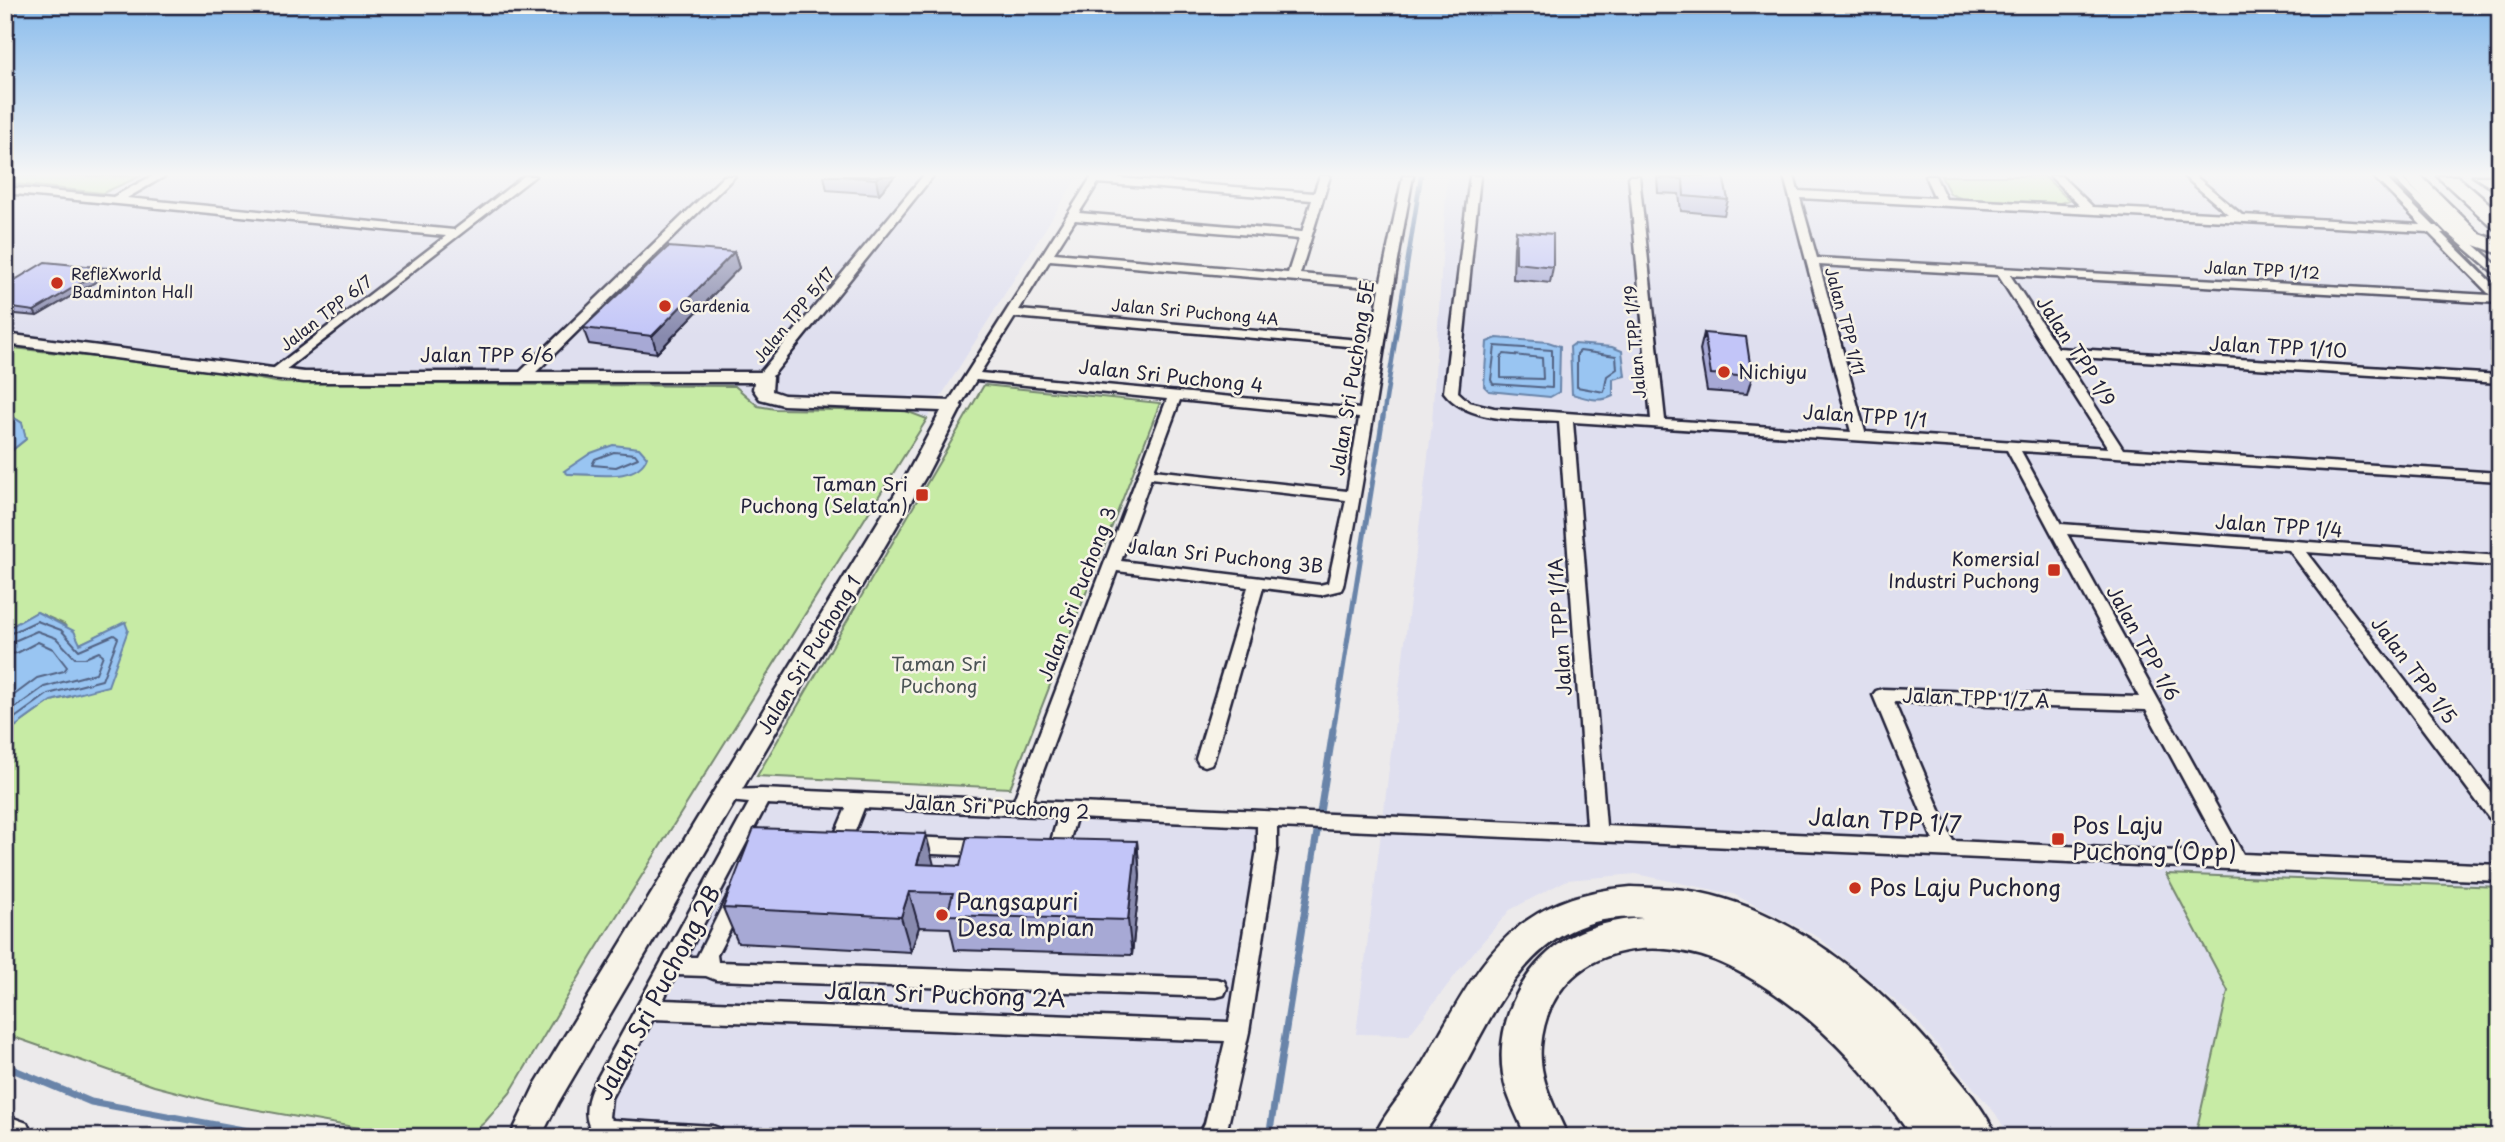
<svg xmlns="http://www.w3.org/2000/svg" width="2505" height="1142" viewBox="0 0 2505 1142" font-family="'Playpen Sans',sans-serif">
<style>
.built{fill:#dfdfef}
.green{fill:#c7eba5;stroke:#748670;stroke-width:2;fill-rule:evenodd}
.water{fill:#99c5f2;stroke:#6984a9;stroke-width:2}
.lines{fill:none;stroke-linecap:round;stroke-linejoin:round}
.shore{stroke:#526384;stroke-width:2}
.stream-far2{stroke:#6984a9;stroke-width:4.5}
.stream-far1{stroke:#6984a9;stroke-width:5}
.stream{stroke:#6984a9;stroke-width:7}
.street-casing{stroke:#22223b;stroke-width:5}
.secondary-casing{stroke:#22223b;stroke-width:5}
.highway-casing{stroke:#22223b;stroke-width:5}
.street{fill:#f7f3e8;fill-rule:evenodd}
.secondary{fill:#f7f3e8;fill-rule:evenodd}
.highway{fill:#f7f3e8;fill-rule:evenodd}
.tram{stroke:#22223b;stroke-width:2}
.wall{fill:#a7a9d5;stroke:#22223b;stroke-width:2}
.shaded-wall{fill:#888aae;stroke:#22223b;stroke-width:2}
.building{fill:#c2c5f8;stroke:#22223b;stroke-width:2}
.poi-dot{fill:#c8321e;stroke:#f7f3e8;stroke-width:2.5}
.labels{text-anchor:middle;stroke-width:5;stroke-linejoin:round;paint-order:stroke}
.far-street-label{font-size:16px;fill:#22223b;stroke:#f7f3e8}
.far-poi-label{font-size:16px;fill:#22223b;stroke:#f7f3e8;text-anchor:start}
.street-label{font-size:19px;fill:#22223b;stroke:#f7f3e8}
.poi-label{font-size:19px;fill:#22223b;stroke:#f7f3e8;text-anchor:end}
.park-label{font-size:19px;fill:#4b5456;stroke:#f7f3e8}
.near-street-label{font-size:23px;fill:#22223b;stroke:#f7f3e8}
.near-poi-label{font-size:23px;fill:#22223b;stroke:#f7f3e8;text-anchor:start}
</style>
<rect width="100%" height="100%" fill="#eceaeb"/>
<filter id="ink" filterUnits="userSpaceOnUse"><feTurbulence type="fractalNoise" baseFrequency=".0143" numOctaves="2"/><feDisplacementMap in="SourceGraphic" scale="14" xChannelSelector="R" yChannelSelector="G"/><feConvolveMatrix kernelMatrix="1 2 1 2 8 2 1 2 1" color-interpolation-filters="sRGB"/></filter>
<g filter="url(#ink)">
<!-- built -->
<path class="built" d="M5 176H1078L927 419 906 411 775 409 758 406 735 386 281 383 209 370 5 347Z
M1447 176H2382L2500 294V887L2167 874 2228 991 2195 1137H2010L1995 1113 1910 1013 1818 937 1733 894 1636 874 1567 880 1510 910 1467 960 1409 1035 1356 1034 1432 424Z
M767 803 1259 825V850L1232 1025 1208 1125 1198 1137H915L613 1124 605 1116 609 1097Z"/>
<!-- green -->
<path class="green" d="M5 176H141L103 193 5 183Z
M1941 176H2044L2069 200 2060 203 1963 199 1950 194Z
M5 347 209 370 281 383 735 386 758 406 775 409 906 411 927 419 591 957 510 1093 485 1122 467 1137H409L219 1103 154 1086 5 1034V734L51 701 72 696 125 623 80 644 64 624 37 612 5 630V456L26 439 22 423 5 412ZM639 448 612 475 568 474Z
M984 385 1160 403 1010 788 757 776Z
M2166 874 2500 887V1137H2195L2228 991Z"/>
<!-- water -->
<path class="water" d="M1497 338 1548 342 1560 346 1559 392 1550 397 1489 391 1484 386 1487 342Z
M1574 344 1612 347 1622 351 1625 376 1613 379V396C1600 403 1585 398 1572 394L1570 347Z
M5 412 22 423 26 439 5 456Z
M613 445 639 448 647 457C637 484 590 473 568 474L564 471 591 453Z
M37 612 74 631 80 644 125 622 128 630 108 686 51 701 5 734V630Z"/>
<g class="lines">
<!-- shore -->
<path class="shore" d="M1495 346 1552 350V388L1493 384 1491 380Z
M1580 351 1616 356 1617 369 1607 376 1604 392 1577 387V354Z
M1504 354 1542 358 1543 379 1501 378V358Z
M614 452 635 454 638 458 616 467 592 465 595 459Z
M5 636 37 621 61 630 79 650 114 635 118 638 102 680 48 694 5 725
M5 645 37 631 56 638 75 658H85L99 652 103 655 96 673 44 687 5 715
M5 655 17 653 38 642 53 649 67 667 64 671 37 678 5 702"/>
<!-- stream-far2 -->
<path class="stream-far2" d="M1383 418 1421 176"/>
<!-- stream-far1 -->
<path class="stream-far1" d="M1333 732 1383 416"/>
<!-- stream -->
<path class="stream" d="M5 1066 91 1102 282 1137
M1269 1137 1333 730"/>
<defs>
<path id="street" d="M152 176H165L127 198 454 230 524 176H535L275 378 268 374 270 371 446 236 5 193V187L113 197Z
M724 176H735L530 378H520V372Z
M923 176H933L769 380H759V374Z
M1092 176 1314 193 1320 176H1330L1300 274 1381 281 1403 176H1413C1387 312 1371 450 1343 586L1341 590 1320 595 1263 588 1214 759 1211 764 1205 766 1199 764 1196 759 1248 587 1117 571 1032 801 1587 825 1559 421C1523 419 1468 424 1444 392L1470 176H1480L1458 392 1469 402 1494 408 1651 419 1629 176H1639L1665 420 1851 432 1784 176H1794L1798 191 1935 198 1925 176H1935L1946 199 2080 206 2050 176H2061L2093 207 2228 214 2184 176H2195L2242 215 2421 225 2373 176H2384L2434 226H2440L2388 176H2399L2500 268V278L2448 233H2441L2500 291V303L2010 275 2058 348 2500 375V383L2063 356 2123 449 2500 473V481L2021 451 2061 524 2500 556V566L2306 552 2500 804V825L2493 823 2289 550 2067 534 2243 854 2500 865V881L1277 827V849L1249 1032 1228 1125 1222 1137H1198L1205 1123 1225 1041 653 1019 611 1098 609 1117 612 1120 713 1126 721 1129 725 1137H598C582 1124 585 1105 592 1088L749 803 719 800 717 795 719 790 762 789 1014 800 1167 399 976 380 958 409 953 410 946 406ZM1098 183 1312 200 1302 232 1079 213ZM1800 198 2428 232 2490 295 1817 258ZM1075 220 1299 239 1288 273 1054 253ZM1050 260 1380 288 1371 341 1019 310ZM1819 265 1998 275 2108 448 1865 432ZM1015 317 1370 348 1360 409 980 373ZM1180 400 1359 418 1347 491 1154 470ZM1573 422 2007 450 2139 697 1882 689 1876 691 1873 695 1933 840 1606 826ZM1151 478 1346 500 1328 583 1320 585 1121 561ZM1894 702 2146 710 2223 853 1953 841ZM767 804 846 808 831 843 834 849 841 851 848 849 864 808 1058 817 1048 851 1051 857 1058 859 1065 857 1076 818 1257 826V849L1229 1022 663 1000 676 975 706 976 716 980 1216 997 1224 995 1227 988 1224 981 1216 979 718 962 717 955 747 897 744 891 737 889 730 891 697 957H686Z
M908 837 984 840 991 842 994 848 991 854 984 856 908 853 901 851 898 845 901 839Z"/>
<path id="secondary" d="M5 334 304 372H764L773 377 772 391 784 395 953 401 962 406 926 476 558 1103 541 1137H510L536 1083 906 476 941 411 783 405 760 399 753 389 754 382H304L5 344Z"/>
<path id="highway" d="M2401 176H2421L2480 234 2500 241V254L2466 242Z
M2437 176H2457L2500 213V230L2493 228Z
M2473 176H2495L2500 179V193Z
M1631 887C1649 888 1667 888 1684 890 1788 905 1877 981 1942 1059 1962 1083 1984 1108 1997 1137H1912C1865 1068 1806 1005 1730 967 1654 929 1550 947 1541 1046 1538 1078 1555 1108 1568 1137H1526C1520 1122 1512 1107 1507 1092 1490 1037 1515 974 1562 942 1585 926 1616 920 1643 918 1508 909 1486 1053 1421 1137H1374C1385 1111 1407 1090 1421 1066 1478 969 1505 897 1631 887Z
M5 1115 27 1123 33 1137H5Z"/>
</defs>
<!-- street casing -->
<use href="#street" class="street-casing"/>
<!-- secondary casing -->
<use href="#secondary" class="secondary-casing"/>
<!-- highway casing -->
<use href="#highway" class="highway-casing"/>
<!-- street -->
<use href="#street" class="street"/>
<!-- secondary -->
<use href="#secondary" class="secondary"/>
<!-- highway -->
<use href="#highway" class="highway"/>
<!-- tram -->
<path class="tram" d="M2390 176 2500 289"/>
</g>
<!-- wall -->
<path class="wall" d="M824 176H895L879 194 827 190Z
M1657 176H1723L1728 200 1724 215 1681 211 1679 194 1658 193Z
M1516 231 1553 267 1550 283 1513 279 1514 247Z
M734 252 739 268 657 353 589 344 583 328Z
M106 268 109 274 37 316 5 313V286Z
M1704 333 1752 377 1747 394 1707 391 1700 350Z
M1137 841 1140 876 1132 955 955 950 950 928 919 927 911 952 738 943 723 908 934 865 960 866Z"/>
<!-- shaded-wall -->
<path class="shaded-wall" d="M879 176H895L879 194 876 179Z
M734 252 739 268 657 353 652 336Z
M106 268 109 274 37 316 34 311Z
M926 834 935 869 917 864Z
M1137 841 1140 876 1132 955 1128 920Z
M909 892 919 927 911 952 901 917Z"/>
<!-- building -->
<path class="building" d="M840 176H879L876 179Z
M1661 176H1723L1728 200 1684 196 1683 179 1661 178Z
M1516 231 1553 234V267L1516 263Z
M668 247 734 252 652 336 583 328Z
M45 262 106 268 34 311 5 307V286Z
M1704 333 1746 337 1752 377 1711 374Z
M754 828 926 834 917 864 960 866 967 837 1137 841 1128 920 947 915 953 893 909 892 901 917 723 908Z"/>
</g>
<!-- sky -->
<linearGradient id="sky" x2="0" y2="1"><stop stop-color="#88bbec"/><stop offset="0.52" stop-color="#f6f6f6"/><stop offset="1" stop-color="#f6f6f6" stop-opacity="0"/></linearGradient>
<rect width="2505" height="336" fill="url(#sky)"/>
<!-- markers -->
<g class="poi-dot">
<circle cx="57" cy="283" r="7"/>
<circle cx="665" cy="306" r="7"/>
<circle cx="1724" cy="372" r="7"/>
<rect x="915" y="488" width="14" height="14" rx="3.5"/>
<rect x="2047" y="563" width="14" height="14" rx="3.5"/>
<rect x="2051" y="832" width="14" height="14" rx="3.5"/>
<circle cx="1855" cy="888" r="7"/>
<circle cx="942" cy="915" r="7"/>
</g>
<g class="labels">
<!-- far-street labels -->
<g class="far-street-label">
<text transform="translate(2262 270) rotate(3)" y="6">Jalan TPP 1/12</text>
<text transform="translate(1195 312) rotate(5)" y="6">Jalan Sri Puchong 4A</text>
<text transform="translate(326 313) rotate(-38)" y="6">Jalan TPP 6/7</text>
<text transform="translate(794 315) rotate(-51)" y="6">Jalan TPP 5/17</text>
<text transform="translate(1845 321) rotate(75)" y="6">Jalan TPP 1/11</text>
<text transform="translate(1635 342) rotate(-95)" y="6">Jalan TPP 1/19</text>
</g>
<!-- far-poi labels -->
<g class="far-poi-label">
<text x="71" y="280">RefleXworld<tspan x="71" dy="18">Badminton Hall</tspan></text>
<text x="679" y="312">Gardenia</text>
</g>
<!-- street labels -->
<g class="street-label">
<text transform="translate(2278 347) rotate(3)" y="7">Jalan TPP 1/10</text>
<text transform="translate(2076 351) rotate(57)" y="7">Jalan TPP 1/9</text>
<text x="487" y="362">Jalan TPP 6/6</text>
<text transform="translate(1171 376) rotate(6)" y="7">Jalan Sri Puchong 4</text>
<text transform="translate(1352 378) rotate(-81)" y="7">Jalan Sri Puchong 5E</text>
<text transform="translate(1865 416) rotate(4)" y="7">Jalan TPP 1/1</text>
<text transform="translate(2279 526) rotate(4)" y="7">Jalan TPP 1/4</text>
<text transform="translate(1225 556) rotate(6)" y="7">Jalan Sri Puchong 3B</text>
<text transform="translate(1077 594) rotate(-69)" y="7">Jalan Sri Puchong 3</text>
<text transform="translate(1560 627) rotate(-94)" y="7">Jalan TPP 1/1A</text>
<text transform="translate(2143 643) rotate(61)" y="7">Jalan TPP 1/6</text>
<text transform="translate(809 655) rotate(-59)" y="7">Jalan Sri Puchong 1</text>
<text transform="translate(2414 670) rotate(53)" y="7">Jalan TPP 1/5</text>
<text transform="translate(1976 698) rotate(2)" y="7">Jalan TPP 1/7 A</text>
<text transform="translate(997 807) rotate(3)" y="7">Jalan Sri Puchong 2</text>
</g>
<!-- poi labels -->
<g class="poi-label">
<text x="1738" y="379" text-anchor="start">Nichiyu</text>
<text x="908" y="491">Taman Sri<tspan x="908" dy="22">Puchong (Selatan)</tspan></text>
<text x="2040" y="566">Komersial<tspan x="2040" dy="22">Industri Puchong</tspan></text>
</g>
<!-- park labels -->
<g class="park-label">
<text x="939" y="671">Taman Sri<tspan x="939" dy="22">Puchong</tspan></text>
</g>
<!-- near-street labels -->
<g class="near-street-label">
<text transform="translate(1885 821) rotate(3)" y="8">Jalan TPP 1/7</text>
<text transform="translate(658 993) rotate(-62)" y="8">Jalan Sri Puchong 2B</text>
<text transform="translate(945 995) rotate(2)" y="8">Jalan Sri Puchong 2A</text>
</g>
<!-- near-poi labels -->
<g class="near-poi-label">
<text x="2072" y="834">Pos Laju<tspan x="2072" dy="26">Puchong (Opp)</tspan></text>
<text x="1869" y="896">Pos Laju Puchong</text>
<text x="956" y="910">Pangsapuri<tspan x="956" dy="26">Desa Impian</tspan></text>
</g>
</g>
<!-- margin -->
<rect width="2505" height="1142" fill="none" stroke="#f7f3e8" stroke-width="28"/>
<rect x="14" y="14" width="2477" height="1114" fill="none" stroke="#22223b" stroke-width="2.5" filter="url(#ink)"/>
</svg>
